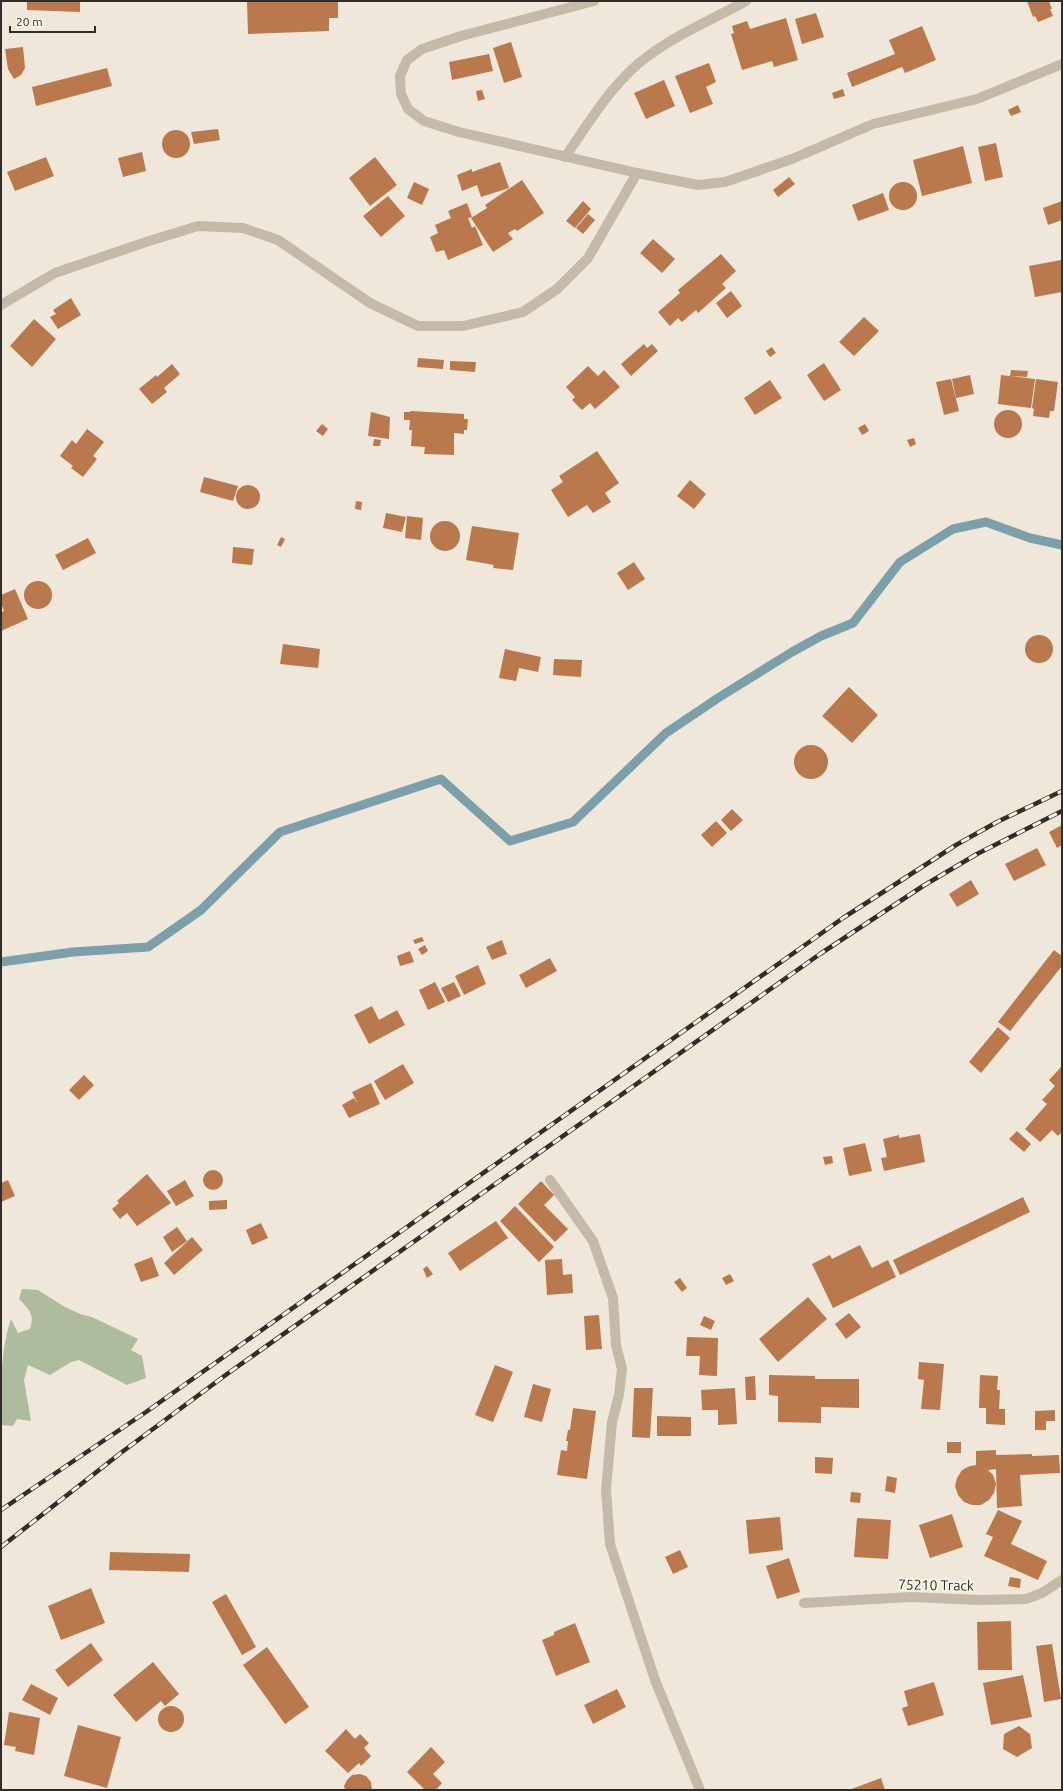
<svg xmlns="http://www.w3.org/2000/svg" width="1063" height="1791" viewBox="0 0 1063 1791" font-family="Ubuntu,sans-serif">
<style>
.green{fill:#adbc9c}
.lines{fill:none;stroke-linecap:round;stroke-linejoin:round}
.stream{stroke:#7ca0a9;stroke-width:9}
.building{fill:#ba784d}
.minor{stroke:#c5baa8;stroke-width:10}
.rail-casing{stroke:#332d27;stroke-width:4.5}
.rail{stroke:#f7f2e6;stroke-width:3;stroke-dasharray:9;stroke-linecap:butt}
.labels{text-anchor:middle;stroke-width:4;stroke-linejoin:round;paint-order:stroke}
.street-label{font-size:14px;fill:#332d27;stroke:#f7f2e6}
</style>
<rect width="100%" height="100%" fill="#efe8da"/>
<!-- green -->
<path class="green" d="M22 1289 38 1290 65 1307 80 1314 92 1317 138 1339 131 1350 142 1356 146 1378 127 1385 79 1360 71 1362 50 1375 28 1365 24 1380 31 1421 17 1419 13 1426 1 1425C1 1391 0 1351 11 1319L18 1333 30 1329C35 1315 29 1309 19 1299Z"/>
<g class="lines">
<!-- stream -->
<path class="stream" d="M1 962 73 952 148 947 201 910 280 832 441 779 510 841 573 822 666 733 718 698 792 652 821 636 853 623 900 562 953 529 986 522 1030 538 1062 545"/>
</g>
<!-- building -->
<path class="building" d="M27 1H80V12L27 10Z
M247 1H338V18H329V31L248 34Z
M1027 1H1049L1052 9H1050L1053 16 1038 22 1035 16 1033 17Z
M816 13 824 37 802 44 795 19Z
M786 18 798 60 774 67 772 61 742 70 731 34 734 33 732 26 747 21 750 29Z
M922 26 936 60 905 73 902 67 852 87 847 73 895 54 889 40Z
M511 42 522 77 504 83 493 48Z
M23 47 25 68 21 75 14 79 8 69 5 49Z
M489 54 493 71 452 80 449 62Z
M709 63 716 82 706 87 713 104 690 113 675 76Z
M107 68 112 86 36 106 32 87Z
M664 80 675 106 646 119 634 93Z
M843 89 845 96 834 99 832 93Z
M482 90 485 99 478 101 476 91Z
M1018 105 1021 112 1011 116 1008 110Z
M218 129 220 140 194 144 191 132Z
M162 144a14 14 0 1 1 28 0a14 14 0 1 1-28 0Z
M996 143 1003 177 985 181 978 147Z
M963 146 972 183 922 196 913 160Z
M142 152 146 171 123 177 118 158Z
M46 157 54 176 15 191 7 172Z
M375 157 397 185 370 206 349 178Z
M500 162 509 188 481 197 477 185 462 191 457 175 472 169V172Z
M789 177 795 184 778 197 773 190Z
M522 180 544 213 517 231 515 229 508 233 513 239 493 252 471 218 487 208 485 205Z
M889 196a14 14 0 1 1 28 0a14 14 0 1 1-28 0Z
M414 182 429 189 422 205 407 198Z
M883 193 889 210 858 221 852 205Z
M388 196 405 216 381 237 363 216Z
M583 201 591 209 575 228 566 221Z
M1062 201V220L1048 225 1043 208Z
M467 203 472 217 468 218 472 228 475 226 483 245 448 260 444 250 436 252 430 237 438 233 435 225 451 218 448 211Z
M588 214 595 220 583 234 576 228Z
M653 239 675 259 662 273 640 253Z
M721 254 736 271 722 284 726 288 698 313 696 310 682 322 678 318 670 326 658 312 680 293 678 290Z
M1061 260 1062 292 1035 297 1029 266Z
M731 291 742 306 727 318 716 303Z
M71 298 81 315 58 329 50 317 56 314 53 310Z
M864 317 879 331 854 356 839 342Z
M34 319 56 339 32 367 10 346Z
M644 344 647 348 652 344 658 351 631 376 621 364Z
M772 347 776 353 770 357 766 351Z
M418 358 444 360 443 369 417 367Z
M450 361 476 362 475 372 450 370Z
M824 363 841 390 824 401 807 375Z
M172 364 180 374 164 388 167 392 152 404 139 389 156 375 157 377Z
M588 366 598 376 604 370 620 387 595 409 590 403 582 410 572 400 575 397 566 387Z
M1011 370 1028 371 1027 377 1010 376Z
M970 375 974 394 956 398 952 379Z
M1001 375 1035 379 1031 408 998 404Z
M951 379 959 411 944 415 936 382Z
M1036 379 1058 382 1054 411H1050L1049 418 1033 416 1034 409 1032 408Z
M770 380 782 398 755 415 744 398Z
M994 424a14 14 0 1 1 28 0a14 14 0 1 1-28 0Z
M411 411 464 414V419H468L467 430H464V434L454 433V455L424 454 425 447 411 446 412 430H409L410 420H404V412H410Z
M371 412 390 417 389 439 368 436Z
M322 424 328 429 323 436 316 431Z
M865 424 869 431 862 435 858 428Z
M87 429 104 442 93 456 97 459 83 477 71 468 73 466 60 456 72 440 76 444Z
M914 438 916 444 910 447 907 440Z
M374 439 381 440 380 446H373Z
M597 451 619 483 605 493 611 502 593 513 587 505 568 517 551 490 563 482 559 476Z
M204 477 238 486 233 501 200 492Z
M690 480 706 494 694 509 677 496Z
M236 497a12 12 0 1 1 24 0a12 12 0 1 1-24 0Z
M356 501 362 502 361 510 355 509Z
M386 513 406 517 402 532 383 528Z
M407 516 423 518 421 540 405 538Z
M430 536a15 15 0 1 1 30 0a15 15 0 1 1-30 0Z
M472 526 519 533 513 570 493 568 494 565 466 560Z
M281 537 285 539 281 547 277 545Z
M88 538 96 553 63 570 55 555Z
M233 547 254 549 252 565 232 563Z
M634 562 645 579 628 590 617 573Z
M24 595a14 14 0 1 1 28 0a14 14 0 1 1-28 0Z
M15 589 28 619 1 631V612L4 611 1 603V595Z
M1025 649a14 14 0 1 1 28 0a14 14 0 1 1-28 0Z
M283 644 320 649 318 668 280 664Z
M505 649 541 657 538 672 519 668 516 681 499 678Z
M554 659 582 660 581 677 553 675Z
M849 687 878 715 852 743 822 716Z
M794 762a17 17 0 1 1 34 0a17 17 0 1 1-34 0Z
M732 809 743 820 731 831 721 820Z
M716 821 727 833 712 847 701 835Z
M1062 825V845L1057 848 1049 832Z
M1037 848 1046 865 1014 881 1005 864Z
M971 880 979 894 957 907 949 894Z
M422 937 424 941 415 944 413 940Z
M502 940 507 954 492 960 486 947Z
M425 945 428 951 422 955 418 949Z
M1054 950 1062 956V966L1010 1031 998 1022Z
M410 951 414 962 400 966 397 956Z
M550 958 557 971 526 988 519 975Z
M478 965 486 984 464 995 455 976Z
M435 982 445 1002 428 1010 419 990Z
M454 982 461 996 448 1002 441 988Z
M372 1006 379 1020 397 1010 405 1025 369 1044 354 1015Z
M998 1027 1010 1038 981 1073 969 1062Z
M403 1064 414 1083 385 1100 374 1081Z
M1062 1066V1132L1058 1136 1052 1130 1040 1142 1025 1129 1047 1104 1042 1100 1055 1086 1049 1080Z
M84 1075 94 1085 79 1100 69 1090Z
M371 1083 380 1104 349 1118 342 1105 354 1098 358 1104 352 1092Z
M1017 1131 1031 1144 1024 1152 1009 1139Z
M920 1134 925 1162 884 1171 881 1158 887 1157 883 1139 899 1135V1138Z
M865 1143 872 1171 849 1176 843 1148Z
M832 1156 833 1163 825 1165 823 1157Z
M203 1180a10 10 0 1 1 20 0a10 10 0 1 1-20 0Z
M147 1174 171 1203 137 1226 127 1213 120 1219 112 1209 119 1203 117 1201Z
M8 1180 15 1196 1 1202V1183Z
M185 1180 194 1196 176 1206 167 1191Z
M541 1181 554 1195 544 1205 568 1229 555 1242 518 1204Z
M1023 1197 1030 1212 900 1275 893 1260Z
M227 1200V1209L209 1210V1201Z
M515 1206 554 1247 539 1262 500 1221Z
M496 1221 508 1238 460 1271 448 1253Z
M261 1223 268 1238 252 1245 246 1230Z
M177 1227 187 1241 172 1252 163 1237Z
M192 1237 203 1250 174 1275 164 1263Z
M860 1245 872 1268 888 1260 896 1277 833 1308 812 1264 830 1255 832 1259Z
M152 1257 159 1276 141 1282 134 1264Z
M562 1259 563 1275 572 1274 573 1293 547 1295 545 1260Z
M427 1266 433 1274 427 1278 423 1269Z
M730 1274 734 1281 726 1285 722 1278Z
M680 1278 687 1288 682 1292 674 1282Z
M808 1297 827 1319 778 1362 759 1339Z
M849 1313 861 1327 846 1339 835 1324Z
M599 1315 602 1349 586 1350 584 1316Z
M704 1316 715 1321 711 1330 700 1325Z
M687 1337 718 1338 717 1376 699 1375 700 1356H686Z
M919 1362 944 1364 940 1410 921 1409 924 1380 918 1379Z
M495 1365 513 1372 493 1422 475 1415Z
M769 1375 815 1376V1379H859V1408L821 1407V1423L778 1422V1396L769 1395Z
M980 1375 998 1376 997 1390H1000L999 1409H1005V1425L986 1424V1408H979Z
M755 1376 756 1400H746L745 1377Z
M533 1384 551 1389 542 1422 524 1417Z
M634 1388H653L650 1438 632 1437Z
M735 1388 737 1424 718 1425V1410H702L701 1390Z
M573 1408 596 1411 587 1479 557 1475 561 1450 567 1451 568 1441H566L568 1430H570Z
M1055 1410V1421H1046V1430H1035V1411Z
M657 1416 691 1417V1436H657Z
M947 1442H961V1453H947Z
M996 1450V1455L1032 1454V1456L1059 1455 1060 1473 1020 1475 1022 1506 997 1508 996 1469 988 1470 993 1475 996 1484 994 1493 989 1500 981 1505H972L964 1502 958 1495 955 1486 957 1478 962 1470 970 1466 976 1465V1451Z
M815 1457 833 1458 832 1474 815 1473Z
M887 1476 897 1478 895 1493 885 1491Z
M851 1492 861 1493 860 1503 850 1502Z
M998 1510 1022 1521 1011 1544 1047 1561 1038 1580 984 1556 993 1537 986 1534Z
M952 1514 963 1547 930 1558 919 1525Z
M780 1517 783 1550 749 1554 746 1520Z
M857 1518 891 1520 888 1559 854 1557Z
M680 1550 688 1567 673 1574 665 1557Z
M110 1552 190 1554 189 1572 109 1570Z
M789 1558 800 1592 777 1599 766 1566Z
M1010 1577 1021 1579 1020 1588 1008 1586Z
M91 1588 105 1623 61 1640 48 1606Z
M226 1594 256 1647 242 1655 212 1602Z
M1011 1621 1012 1670H978L977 1622Z
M575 1623 590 1662 556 1676 542 1640 554 1635V1632Z
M91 1643 103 1660 68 1687 55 1670Z
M1052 1644 1061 1699 1044 1702 1036 1646Z
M267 1647 309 1707 285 1724 243 1665Z
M153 1662 179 1694 165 1706 161 1701 136 1722 113 1695Z
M1023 1675 1032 1717 991 1725 983 1683Z
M934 1682 944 1715 908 1726 902 1708 908 1706 904 1691Z
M31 1684 58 1698 50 1715 22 1700Z
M617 1689 626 1707 593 1724 584 1705Z
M158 1719a13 13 0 1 1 26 0a13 13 0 1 1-26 0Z
M9 1712 40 1718 34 1755 15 1751 16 1747 4 1745Z
M78 1725 121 1737 107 1788 64 1776Z
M1019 1726 1030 1734 1032 1748 1017 1757 1003 1749 1004 1734Z
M346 1729 355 1739 360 1734 369 1743 364 1748 371 1756 361 1766 359 1763 348 1773 325 1751Z
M431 1747 445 1762 433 1774 442 1783 436 1790H425L407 1772Z
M360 1774 366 1776 371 1782 372 1790H345L344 1786 347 1780 352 1775Z
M881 1778 885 1790H849Z"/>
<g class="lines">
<!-- minor -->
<path class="minor" d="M594 1 461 36 422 49 407 60 400 76 401 94 408 109 424 121 459 132 637 173
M565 157C589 123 614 80 648 56 678 34 713 19 746 1
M1 305 55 273 146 242 198 226 243 228 278 240 370 303 418 326H463L523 312 557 289 588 258 637 173 698 185 725 182 792 159 873 124 977 99 1062 64
M550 1180 593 1241 613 1298 616 1345 622 1369 619 1395 612 1422 606 1490 610 1544 655 1680 700 1790
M804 1603 911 1597 978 1600 1026 1599 1042 1593 1062 1580"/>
<defs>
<path id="rail" d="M1 1510 146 1412 843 918 956 845 997 822 1062 791
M1 1547 122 1452 227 1374 820 954 923 886 977 854 1062 811"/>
</defs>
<!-- rail casing -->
<use href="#rail" class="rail-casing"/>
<!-- rail -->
<use href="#rail" class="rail"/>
</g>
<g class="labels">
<!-- street labels -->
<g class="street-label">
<text transform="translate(936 1585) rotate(1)" y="5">75210 Track</text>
</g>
</g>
<!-- border -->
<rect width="1063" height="1791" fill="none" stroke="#332d27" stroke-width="4"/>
<!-- scale -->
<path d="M10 26v6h85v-6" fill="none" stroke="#332d27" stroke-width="2"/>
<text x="16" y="26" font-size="12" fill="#332d27" stroke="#f7f2e6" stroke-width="3" paint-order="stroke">20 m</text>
</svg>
